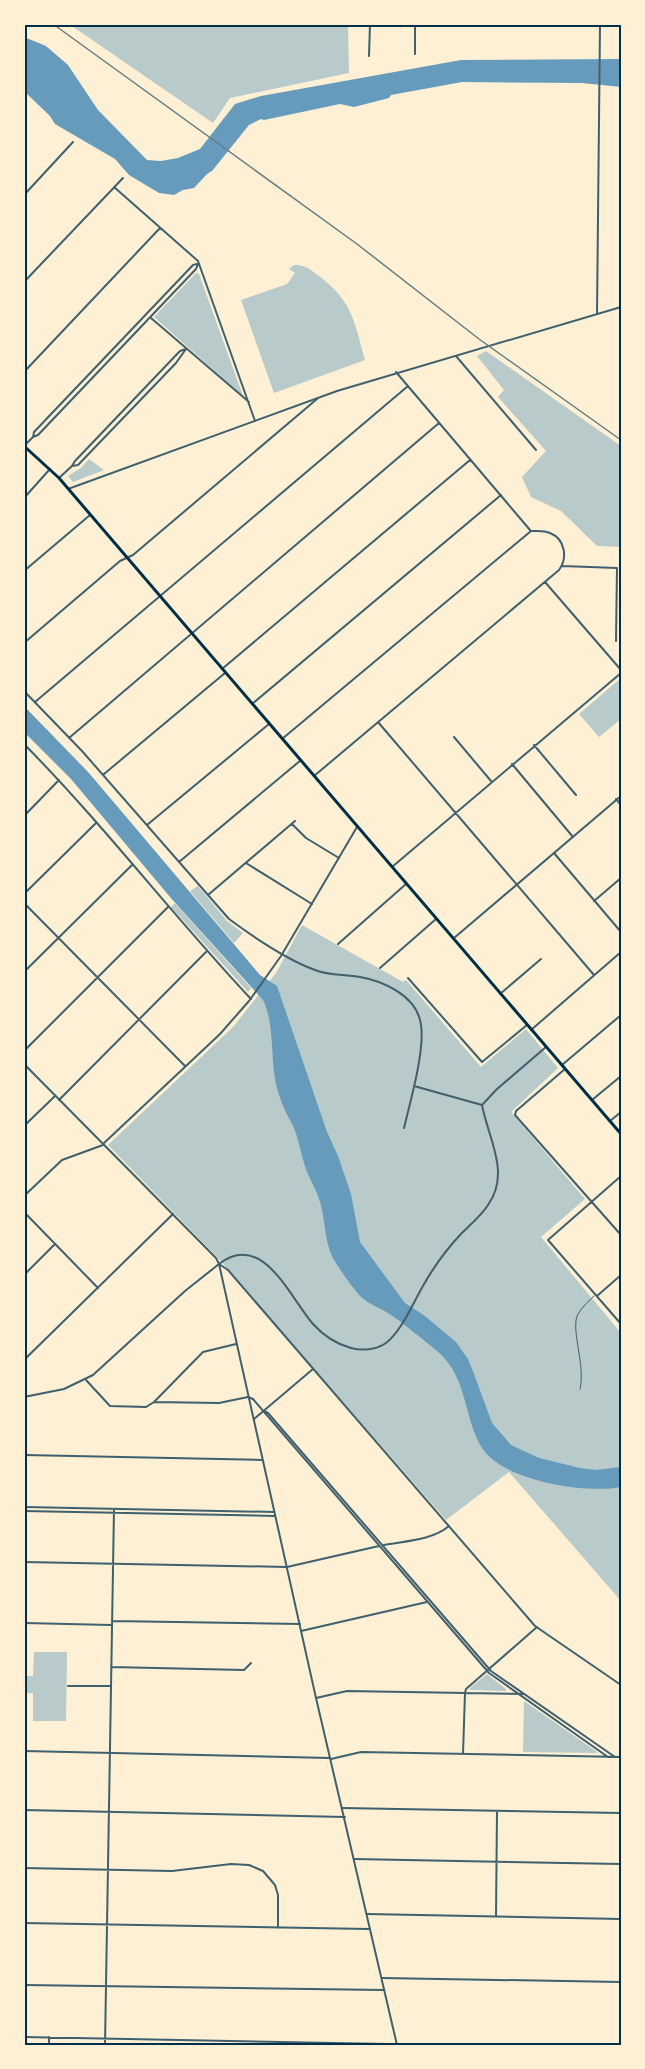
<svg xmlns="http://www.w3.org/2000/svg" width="645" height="2069" viewBox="0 0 645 2069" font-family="'PT Serif',serif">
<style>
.green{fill:#b9caca}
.water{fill:#669bbc}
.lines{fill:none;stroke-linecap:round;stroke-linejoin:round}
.service{stroke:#3f606c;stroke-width:1}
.minor{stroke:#3f606c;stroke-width:2}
.tertiary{stroke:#3f606c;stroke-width:2}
.secondary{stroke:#003049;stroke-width:3}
.rail{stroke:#657d81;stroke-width:1.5}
.neatline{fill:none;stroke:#003049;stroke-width:2}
</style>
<rect width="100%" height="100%" fill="#fdf0d5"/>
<!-- green -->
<path class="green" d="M69 24H348L349 73 230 98 213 123Z
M294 265C305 264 311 270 319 276 353 302 354 321 365 360L274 393 241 300 287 284 295 273 289 269Z
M196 273 199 274 243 396 154 317Z
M486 351 621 446V547L597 546 561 511 531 497 522 477 546 451 498 397 504 390 477 356Z
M89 459 104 470 73 482 68 476 81 468Z
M621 678V719L599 737 579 714Z
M198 886 227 921 243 933 234 943 190 891Z
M175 903 251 988 248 992 171 907Z
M302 925 403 982 406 980 481 1067 526 1029 558 1068 511 1112 585 1199 541 1237 621 1333V1601L509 1472 446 1520 217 1257 108 1145 233 1027 276 973Z
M34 1652H67L66 1721H33V1693H24V1676H33Z
M487 1674 506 1689V1691L470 1690V1688Z
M524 1701 596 1751 597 1753 523 1752Z"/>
<!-- water -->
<path class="water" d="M24 37 46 46 68 65 98 110 147 160 161 161 178 158 200 149 235 104 261 96 461 60 621 59V87L582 83 462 82 391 95 389 98 354 107 340 104 264 120 261 119 249 125 212 171 207 174 194 188 183 190 174 195 159 193 129 175 115 159 55 124 50 116 24 91Z
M24 706 89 773 260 975 277 986 327 1132 338 1156 351 1194 360 1242 405 1303 425 1316 456 1342 468 1359 474 1374 492 1423 511 1445 539 1458 580 1468 596 1470 621 1467V1487C586 1494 503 1481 482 1448 466 1422 467 1389 449 1364 440 1351 431 1347 420 1337 410 1330 401 1321 391 1315 381 1308 369 1305 360 1296 352 1287 343 1274 336 1263 324 1245 326 1222 320 1202 317 1191 310 1180 306 1169 301 1155 299 1139 293 1126 286 1113 279 1098 276 1084 270 1056 275 1025 263 1000L170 897 71 779 24 732Z"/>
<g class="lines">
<!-- service -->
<path class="service" d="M580 1389C586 1366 570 1328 578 1314 582 1307 589 1301 594 1296"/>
<!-- minor -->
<path class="minor" d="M415 54V24
M369 56 370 24
M114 187 198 261 255 421
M24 195 73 142
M24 282 123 178
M151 318 249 402
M456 356 536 450
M24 372 160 228
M396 372 530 530
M33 437 38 435 196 269 198 264
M24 446 33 437 34 432 193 265 197 264
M72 466 78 465 176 363 186 349
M59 478 72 466 75 461 180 351 186 349
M24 498 50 469
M562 566 617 568 616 641
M24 571 90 515
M545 582 621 670
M24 643 120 561 133 555 317 399
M222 669 470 460
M24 691 82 751 229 919C252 936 288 960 315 970 330 976 344 974 360 977 383 981 414 995 420 1020 427 1045 410 1102 404 1128
M35 702 408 386
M252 704 501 495
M378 722 594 975
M454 737 491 781
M69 738 439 423
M282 739 531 531
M24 744C104 825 173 916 251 999
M534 745 576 795
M512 764 573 837
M104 774 225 673
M314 776 559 570C568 558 565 539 550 533 544 530 537 531 531 531
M616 799 621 805
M24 816 59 780
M292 824 306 838 339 858
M147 825 269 724
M554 853 621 932
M179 862 301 760
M246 863 312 904
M392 867 621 673
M24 894 96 823
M208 895 295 821
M594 901 621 878
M24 903 185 1066
M338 944 406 884
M380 968 436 919
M24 972 132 865
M408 978 482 1062 527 1025
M500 994 541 959
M531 1030 621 952
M24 1051 168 907
M562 1065 621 1015
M565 1069 516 1111 515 1115 621 1235
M414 1086 482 1105
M59 1100 206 952
M592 1100 621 1076
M482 1105 497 1089 546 1047
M610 1121 621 1112
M24 1126 55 1096
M621 1176 548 1240 621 1324
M24 1196 62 1160 103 1145
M24 1212 98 1288
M219 1264C263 1230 290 1298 313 1324 323 1335 336 1344 351 1348 362 1351 376 1350 386 1343 401 1332 413 1303 423 1286 433 1268 446 1250 460 1235 470 1225 481 1216 488 1205 511 1173 488 1138 482 1105
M24 1275 54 1245
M597 1296 621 1275
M24 1360 173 1214
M86 1380 110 1406 146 1407 154 1402 219 1403 248 1397 253 1399 489 1673 608 1757
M154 1402 203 1352 236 1344
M264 1411 268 1413 491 1671 615 1757
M254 1419 313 1369
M24 1455 262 1460
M24 1507 274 1512
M24 1511 275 1516
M384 1545C405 1541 433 1540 449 1526
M24 1562 287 1567 379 1546
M112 1621 300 1624
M24 1623 111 1625
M301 1631 427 1602
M111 1667 244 1670 251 1663
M68 1686H110
M316 1698 347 1691 524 1694
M24 1751 330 1758
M463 1754 465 1693 466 1689 537 1627
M331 1759 361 1752 621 1757
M342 1808 621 1813
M24 1810 345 1817
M354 1859 621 1864
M24 1868 172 1871 231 1864 249 1865 263 1871 275 1885 278 1895V1928
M367 1914 621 1919
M496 1916 497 1811
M24 1923 369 1929
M382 1978 621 1982
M24 1985 384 1990
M24 2037 440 2045
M49 2045V2037
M105 2045 114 1509"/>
<!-- tertiary -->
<path class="tertiary" d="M597 314 600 24
M68 489 337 391 621 307
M454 938 621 796
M24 1064 216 1258 219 1264 316 1698 397 2045
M103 1144 220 1034 249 1001 281 956 357 827
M219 1264 228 1270 535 1626 621 1685
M24 1397 64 1389 93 1375 185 1291 219 1264"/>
<!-- secondary -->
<path class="secondary" d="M24 446 59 478 621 1134"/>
<!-- rail -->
<path class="rail" d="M53 24 357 244 479 339 621 440"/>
</g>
<!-- border -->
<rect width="645" height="2069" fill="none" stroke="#fdf0d5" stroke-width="51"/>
<rect x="26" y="26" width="594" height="2018" class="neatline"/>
</svg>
